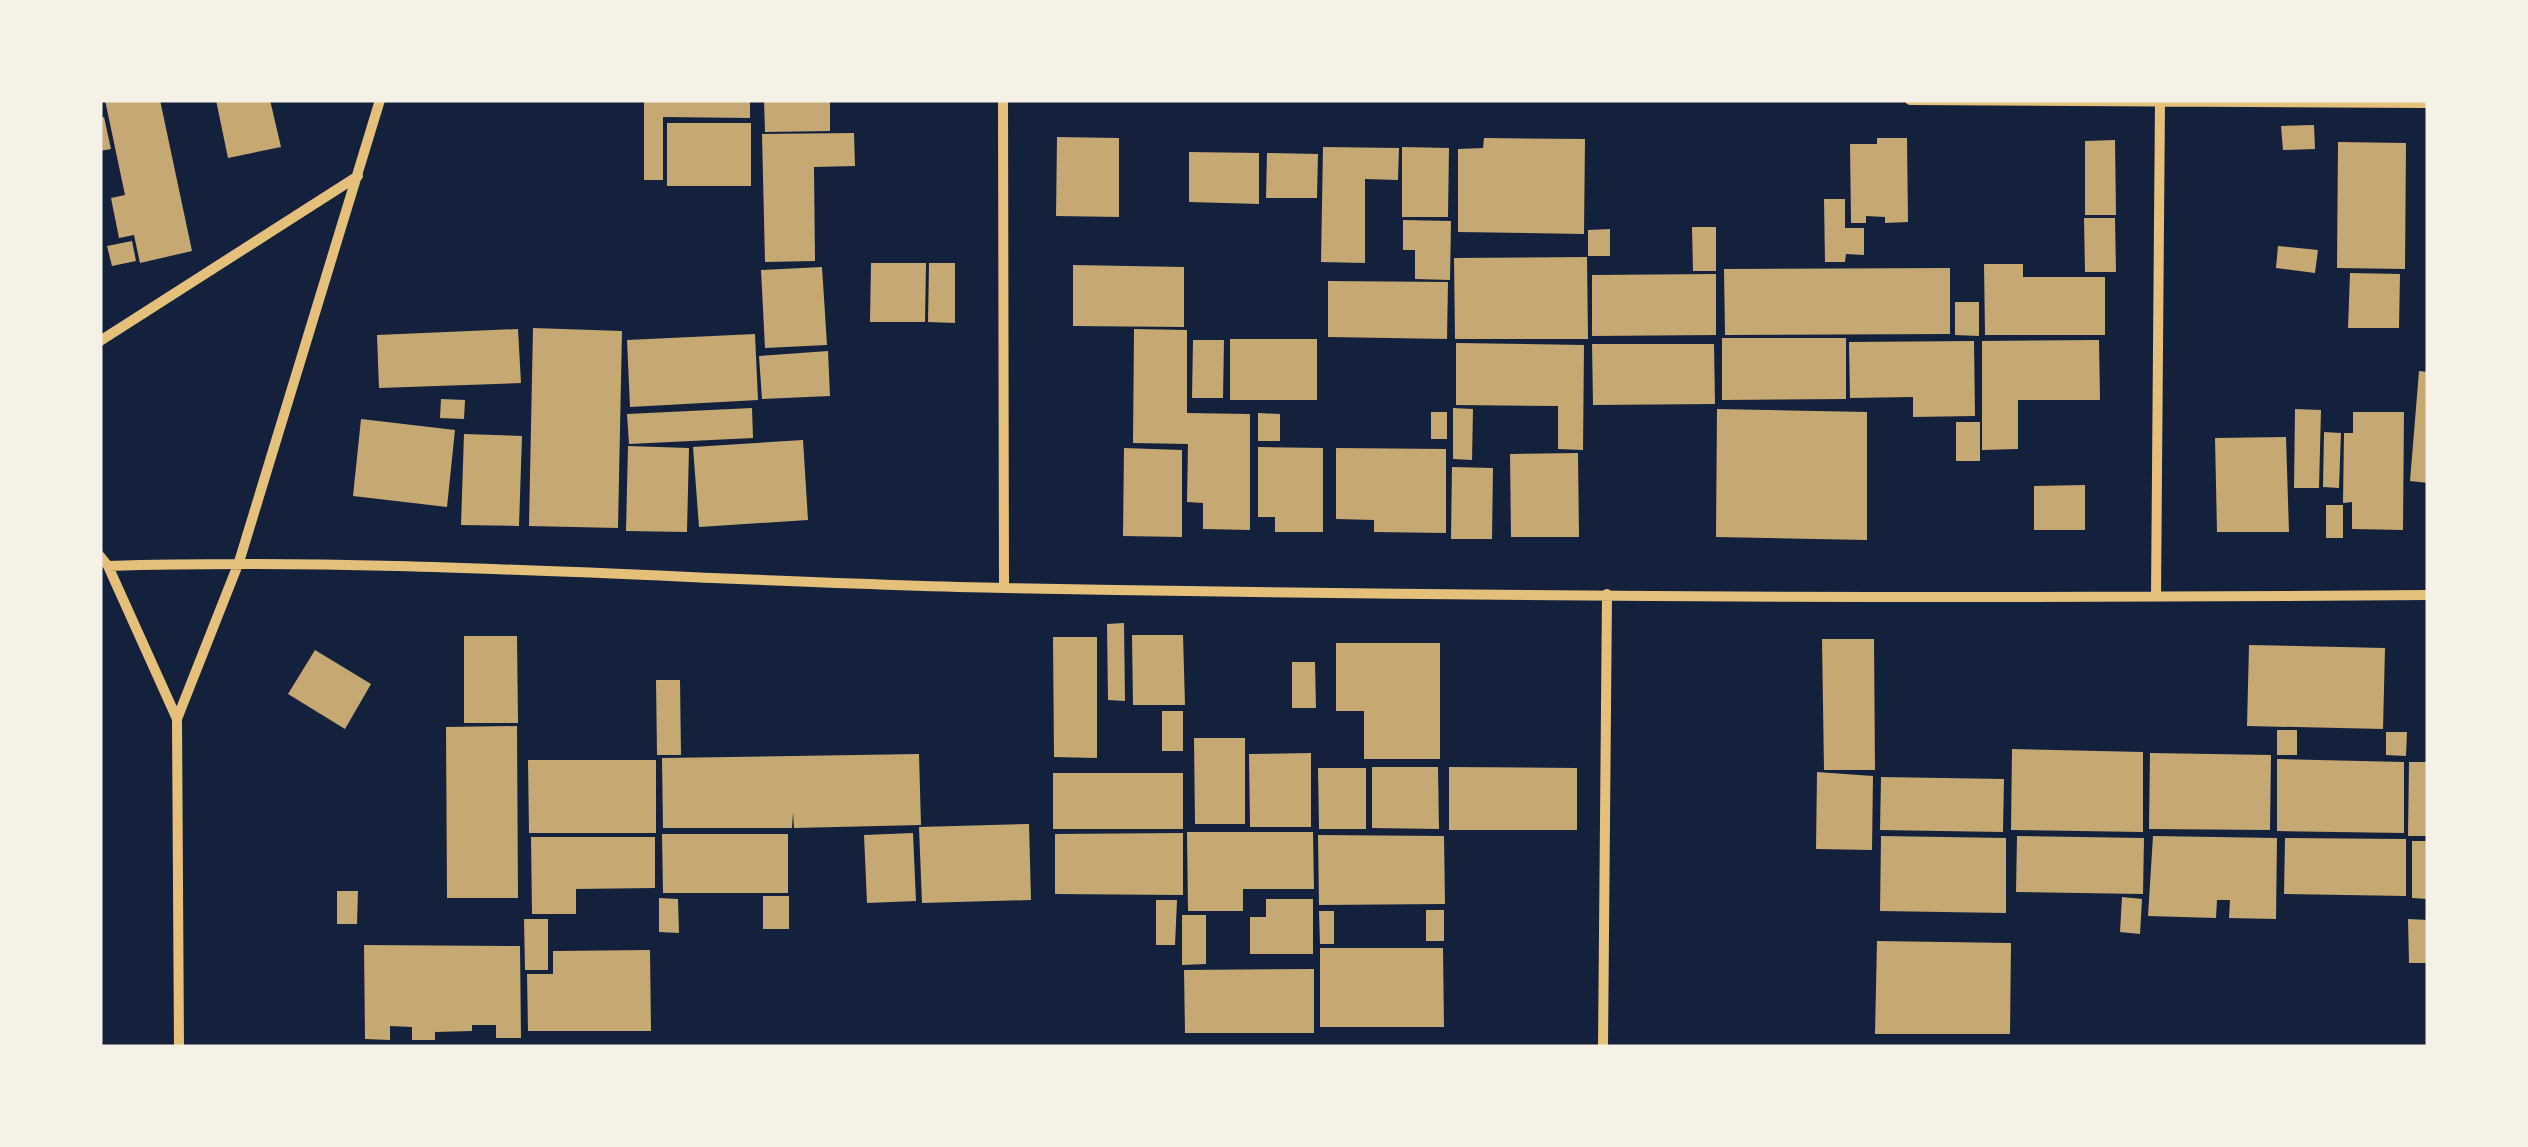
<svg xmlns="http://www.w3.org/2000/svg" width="2528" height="1147" viewBox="0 0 2528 1147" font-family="Montserrat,sans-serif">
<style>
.building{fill:#c6a872}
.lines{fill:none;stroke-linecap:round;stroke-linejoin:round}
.minor{stroke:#e5c07b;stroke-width:10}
</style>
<rect width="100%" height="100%" fill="#14213d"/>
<!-- building -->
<path class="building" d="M105 100H160L192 251 140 263 134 235 119 238 111 198 125 195Z
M216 100H270L281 147 228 158Z
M644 100H750V118L663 117V180H644Z
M764 100H830V131L765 132Z
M104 117 111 149 100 151V118Z
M667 123H751V186H667Z
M2314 125 2315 149 2283 150 2281 126Z
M854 133 855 166 814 167 815 261 765 262 762 134Z
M1057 137 1119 138V217L1056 216Z
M1484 138 1585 139 1584 234 1458 232V149L1483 148Z
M1877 138H1907L1908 222 1885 223V217L1866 216V223H1851L1850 144H1877Z
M2115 140 2116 215H2085V141Z
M2338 142 2406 143 2405 269 2337 268Z
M1323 147 1399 148 1398 180 1365 179V263L1321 262Z
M1402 147 1449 148 1448 217H1402Z
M1189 152 1259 153V204L1189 202Z
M1267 153 1318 154 1317 198H1266Z
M1824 199H1845V228H1864V255L1846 254 1845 262H1825Z
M2084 218H2115L2116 272H2085Z
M1403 220 1451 221 1450 280 1415 279V250H1403Z
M1692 227H1716V271H1693Z
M1610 229V256H1588V230Z
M132 241 136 261 112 266 107 246Z
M2278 246 2318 250 2315 273 2276 268Z
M1587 257 1588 339H1455L1454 258Z
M871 263H926L925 322H870Z
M929 263H955V323L928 322Z
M1984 264H2023V277H2105V335H1985Z
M1073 265 1184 267V327L1073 326Z
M822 267 827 345 765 348 761 270Z
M1950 268V334L1725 335 1724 269Z
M2350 273 2400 274 2399 328H2348Z
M1716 274V335L1592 336V275Z
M1328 281 1448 282 1447 339 1328 337Z
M1955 302H1979V336L1955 335Z
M533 328 622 331 618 528 529 526Z
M518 329 521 383 379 388 377 335Z
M1134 329 1187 330V413L1250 414V530L1203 529V503L1187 502 1188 444 1133 443Z
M755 334 758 400 630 407 627 340Z
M1722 338H1846V399L1722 400Z
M1230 339H1317V400H1230Z
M1193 340H1224L1223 398H1192Z
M2099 340 2100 400H2018V449L1982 450V341Z
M1974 341 1975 416 1913 417V397L1850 398 1849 342Z
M1456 343 1584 345 1583 450 1558 449V406L1456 405Z
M1592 344H1714L1715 404 1593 405Z
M828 351 830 396 762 399 759 356Z
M2419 371 2428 372V483L2410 481Z
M441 399 465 400 464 419 440 418Z
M752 408 753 438 629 444 627 414Z
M1453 408 1473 409 1472 460 1453 459Z
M1717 409 1867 412V540L1716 537Z
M2295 409 2321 410 2319 488H2294Z
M1431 412H1447V439H1431Z
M2353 412H2404L2403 530 2352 529V502L2343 503 2344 433H2353Z
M1258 413 1280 414V441H1258Z
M361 419 455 430 447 507 353 496Z
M1956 422H1980V461H1956Z
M2324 432 2341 433 2339 488 2323 487Z
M464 434 522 436 519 526 461 525Z
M2286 437 2289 532H2217L2215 438Z
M803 440 808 520 699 527 693 447Z
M628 446 689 448 687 532 626 531Z
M1258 447 1323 448V532H1275V517H1258Z
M1124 448 1182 450V537L1123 536Z
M1336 448 1446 449V533L1374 532V520L1336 519Z
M1578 453 1579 537H1511L1510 454Z
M1452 467 1493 468 1492 539H1451Z
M2085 485V530H2034V486Z
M2326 505H2343V538H2326Z
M1124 623 1125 701 1108 700 1107 624Z
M1132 635H1183L1185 705H1133Z
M464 636H517L518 723H464Z
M1053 637H1097V758L1054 757Z
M1822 639H1874L1875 770H1824Z
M1336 643H1440V759H1364V711H1336Z
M2249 645 2385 648 2383 729 2247 726Z
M315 650 371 684 345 729 288 694Z
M1292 662H1315L1316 708H1292Z
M656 680H680L681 755H657Z
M1162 711H1183V751H1162Z
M517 726 518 898H447L446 727Z
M2277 730H2297V755H2277Z
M2386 732H2407L2406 756 2386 755Z
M1194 738H1245V824H1195Z
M2012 749 2143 752V832L2011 830Z
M1311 753V827H1250L1249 754Z
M2150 753 2271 755 2270 830 2149 829Z
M919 754 921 825 794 828 793 812 792 828H663L662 758Z
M2277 759 2404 762V833L2277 831Z
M528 760H656V833H529Z
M2409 762H2428V836H2408Z
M1372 767H1438L1439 829 1372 828Z
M1449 767 1577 768V830H1449Z
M1318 768H1366V829H1319Z
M1817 772 1873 776 1872 850 1816 849Z
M1053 773H1183V829H1053Z
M1881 777 2004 779 2003 832 1880 830Z
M1029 824 1031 900 922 903 919 827Z
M1187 832H1313L1314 889H1243V911H1188Z
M913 833 916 901 867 903 864 835Z
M1183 833V895L1055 894V834Z
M662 834H788V893H663Z
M1318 835 1444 836 1445 904 1319 905Z
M1881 836 2006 838V913L1880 911Z
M2017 836 2144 838 2143 894 2016 892Z
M2153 836 2277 838 2276 919 2229 918 2230 900H2217L2216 918 2148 916Z
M531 837H655V888L576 889V914H532Z
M2285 838 2406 839V896L2284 894Z
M2412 841H2428V899L2412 898Z
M337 891H358L357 924H337Z
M763 896H789V929H763Z
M2122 897 2142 899 2140 934 2120 932Z
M659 898 678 899 679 933 659 932Z
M1266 899H1313V954H1250V917H1266Z
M1156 900H1177L1175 945H1156Z
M1426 910H1444V941H1426Z
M1319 911H1334V944H1320Z
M1182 915H1206V964L1182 965Z
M524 919H548V970H525Z
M2408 919 2428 920V963H2409Z
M1877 941 2011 943 2010 1034H1875Z
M364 945 520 946 521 1038H496V1025H472V1031L435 1032V1040H412V1027L390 1026V1040L365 1039Z
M1320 948H1443L1444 1027H1320Z
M650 950 651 1031H528L527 974H553V951Z
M1314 969V1033H1185L1184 970Z"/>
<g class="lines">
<!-- minor -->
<path class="minor" d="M1003 100 1004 588
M1910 100 2428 103
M100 341 358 176
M100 556 108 566 177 719 179 1047
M108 566C407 557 707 582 1006 588 1479 597 1954 599 2428 595
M2156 597 2160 100
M177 719 239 562 380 100
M1603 1047 1607 594"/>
</g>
<!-- border -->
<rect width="2528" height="1147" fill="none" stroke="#f6f1e7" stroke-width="205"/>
</svg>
